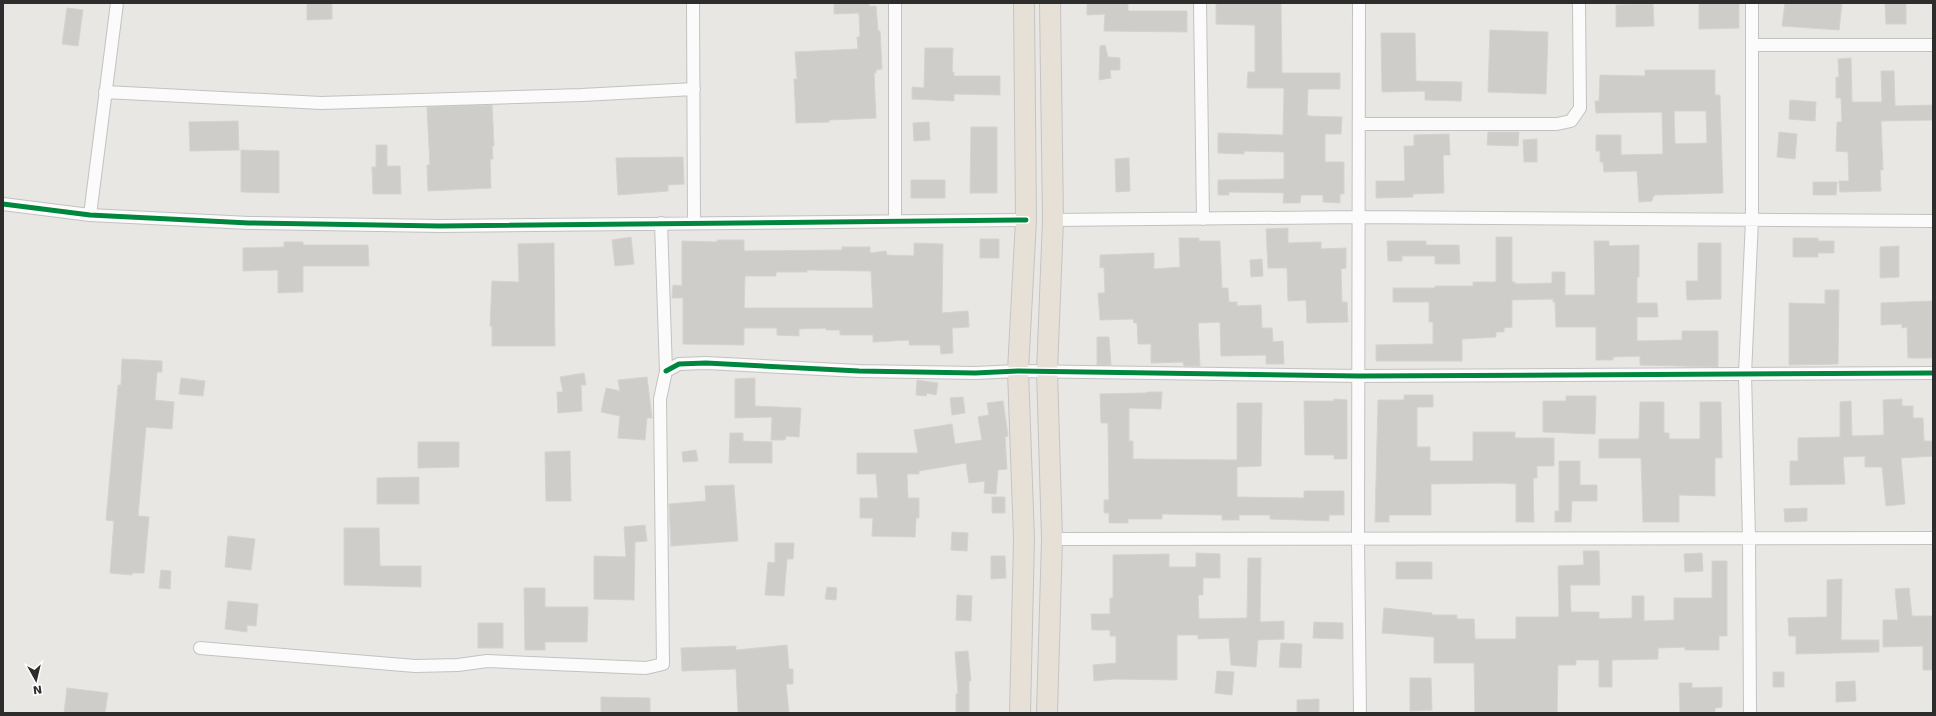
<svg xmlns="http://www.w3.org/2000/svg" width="1936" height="716" viewBox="0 0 1936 716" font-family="'DejaVu Sans',sans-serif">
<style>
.building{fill:#cfcdca;stroke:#d5d3d0;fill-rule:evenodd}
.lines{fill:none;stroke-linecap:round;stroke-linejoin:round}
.minor-casing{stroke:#c2c2c2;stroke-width:14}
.trunk-casing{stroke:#c5c4c3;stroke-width:22}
.minor{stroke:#fcfbfb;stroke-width:12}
.trunk{stroke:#e6e0d7;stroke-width:20}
.cycleway-casing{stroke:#fff;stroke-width:8}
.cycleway{stroke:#00873e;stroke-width:5}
</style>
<rect width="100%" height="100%" fill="#e9e7e4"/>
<!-- building -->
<path class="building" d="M307 3H332V19L307 20Z
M834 3H869V6H876L878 31H880L882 69 876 70V73H874L876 118 829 120V122L796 123 794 79H797L795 52 858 49 857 37H860L859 13 834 14Z
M1087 3H1128V11H1187V32L1104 31 1105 14 1087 15Z
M1216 3H1281L1282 73H1340V89H1308L1307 115 1309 116 1342 117 1341 134H1325V162H1344V194H1340V203L1323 202V195H1301L1300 203H1283L1284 193 1229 192V195H1218V180L1284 179V152L1244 151V154L1218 153V133L1283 135 1284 88H1247L1248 72H1255V25L1216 24Z
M1699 3H1739V28L1699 29Z
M1785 3H1842L1839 30 1782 26Z
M1885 3H1906V24H1886Z
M1653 4 1654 26 1616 27V5Z
M67 8 83 10 78 46 62 44Z
M1490 30 1548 32 1546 94 1488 92Z
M1381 33H1415L1416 81 1462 82 1461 101 1425 100V91L1382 92Z
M1105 45 1108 57 1120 58V70H1110L1111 78 1099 80 1100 46Z
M925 48H953L952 72H954V76H1000V95L954 94V101L912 99V87L924 88Z
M1851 58 1852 102H1882L1881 71H1894L1895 106 1933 105V120L1881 121 1883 170H1880L1881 191 1840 192 1839 181H1849L1848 152 1836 151 1837 122H1842L1841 98H1836V77H1839L1838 59Z
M1645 70H1715V95H1720L1723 193 1655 195 1653 197 1652 201 1639 202 1637 171 1604 172 1603 162H1600V151H1596V135H1621V155L1663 154 1662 112 1596 113 1595 101H1599L1600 75 1645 76ZM1674 111H1706L1707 143 1675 144Z
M1790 100 1816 102 1815 121 1789 119Z
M492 105 494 146H492L493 159H490L491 188 428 191 427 165H430L427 107Z
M238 121 239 150 190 151 189 122Z
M929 122 930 140 914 141 913 123Z
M971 127H997V193H970Z
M1488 132H1519L1518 146 1487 145Z
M1779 132 1797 134 1795 159 1777 157Z
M1449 134 1450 155H1443L1444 193 1413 194V197L1376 198V181H1405L1404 146H1414V135Z
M1537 139V162H1524L1523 140Z
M376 145H387V166H400L401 194H373L372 167H376Z
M241 150 279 151V193L241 192Z
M683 157 684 184 668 185V191L618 195 616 158Z
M1129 158 1130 191 1116 192 1115 159Z
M911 180H945V198H911Z
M1813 182H1837L1836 195H1813Z
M1288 228V243L1321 242V249L1346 248V268L1341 269 1342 302H1347L1348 322 1307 323 1306 300 1288 301 1287 268H1268L1266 229Z
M631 237 634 264 615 266 612 240Z
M1496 237H1512V282H1515V284L1552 283V272H1565V295H1595L1594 241H1609V246L1639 245V277H1637V303H1657L1658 317H1637V341L1682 340V331H1718V367L1640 365V356L1613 357V360H1596V327H1556L1555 302H1553V299L1512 300V327L1504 328V332H1496V337L1462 339V361H1376V345L1433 344V322H1429V302H1393V288H1435V286H1473V282H1496Z
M1179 238H1199V241H1220L1222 288H1228L1229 302H1237V306L1261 305 1262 328H1272L1273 342 1283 341 1284 364H1266V355L1221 356 1220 322 1198 323 1200 366H1184L1183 362 1151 363V344H1138L1137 323H1134L1133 319 1100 320 1098 293H1105L1104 267 1100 268V255L1154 253V269L1180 267Z
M1793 238H1818V241H1834V253H1818V257H1793Z
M980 239H999V258H980Z
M717 240H744V251L842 250V247H870V253L886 251 887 255 914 256V243L943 244 942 313 968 311 969 327 952 328 953 353 941 354 940 345H909V340L873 342V335H840V330H826V328L799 329V336L777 335V328H744V345L683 344V298H672L673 285 682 286V241L717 242ZM807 270 871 271 873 308H744L745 276H776V272H807Z
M1387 241H1426V245H1459L1460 264H1435V256H1402V261H1388Z
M284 242H303V245H368L369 266H303V292L278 293V270L243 271V248L284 247Z
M554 243 555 346H492V326H490L492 281 519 282 518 244Z
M1698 243H1721V299L1687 300 1686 281H1698Z
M1899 246V277L1880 278V247Z
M1262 259 1263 276 1251 277 1250 260Z
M1825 290H1839L1838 364 1789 365V303L1825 304Z
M1933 301V358H1908L1907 327 1902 328V324L1881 325V303Z
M1097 337H1109L1111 365H1097Z
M122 359 162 361V372H157L155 400 174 402 172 429 146 427 138 516 149 517 144 573H132V575L110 573 114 521 106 520 118 385H121Z
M584 373 586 385H581L582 411 558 413 557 392H563L560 377Z
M647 377 652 418H647L645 440 618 438 620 416 601 412 606 388 620 391 618 380Z
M181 378 205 381 203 396 179 394Z
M755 378V406L801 408 799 437 786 436 785 440H771L772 417 735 418V379Z
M917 380 938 383 936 395 927 393 926 396 916 395Z
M1147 392H1162L1161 409 1129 408V441H1133V459L1237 460V403H1262L1261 466 1237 467V497L1304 498V491H1344V515H1329V521L1270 519V515H1239V520H1222V515L1162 514V519H1128V523H1109V513H1104V500H1109L1108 423H1101L1100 394 1147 393Z
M1404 395H1433V407H1417V447H1430V461H1473V432H1515V438H1554V466H1537V478H1533L1534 522H1516V484L1501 483 1431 484V515H1389V522H1375L1378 400H1404Z
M1566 396H1596L1595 434 1543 432V401H1566Z
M963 397 965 413 952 415 950 398Z
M1334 399 1347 400V459H1334V455H1305L1304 401H1334Z
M1902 399V406H1913V418H1923L1924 441H1933V456L1901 458 1905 504 1886 506 1882 467H1865V456L1843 457 1845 484 1790 485V461H1798V438L1840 437V402L1851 401 1852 436 1884 435 1883 400Z
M1003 401 1008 436 1005 437 1007 469 998 470 996 494 984 493 985 481 969 483 966 463 919 471V474H907L908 498H919V518H916L915 537 872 536 873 518H860V498H878L876 474H857V453H918L914 430 952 424 955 444 982 440 978 417 989 415 987 403Z
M1640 402H1664V433H1669V439H1700V402H1721L1722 458H1715V496L1679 495V522H1643L1641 458H1599V439H1639Z
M730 433H743V441L772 442V463H729Z
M418 442H459V467L418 468Z
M696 450 698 461 683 462 682 452Z
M570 451 571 501H546L545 452Z
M1559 461H1580V485H1597V501H1572L1571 522H1555V511H1559Z
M419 477V504H377V478Z
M734 485 738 541 671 546 669 504 706 501 705 486Z
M992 497H1005V513H992Z
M1807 508V521L1785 522 1784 509Z
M645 525 647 541 635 542 634 600 594 599V556L626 557 624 527Z
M344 528H379L380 566H421V587L344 585Z
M952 532 968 533 967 551 951 550Z
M228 536 255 539 251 570 225 567Z
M775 543H794L793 559H787L784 596 765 595 768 562 775 563Z
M1583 551H1599L1600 585H1570L1571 612H1599V619L1632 618V596H1644V621L1674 620V598H1712V561H1727V636H1719V650H1685V647L1658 648V659L1612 660V687H1599V660H1576V665H1558L1557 713H1475L1474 663H1434V637L1382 633 1384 608 1432 613V615H1457V619H1474L1475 639H1516V617H1559L1558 566 1584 565Z
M1196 553 1220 554V578H1203V595H1198L1199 619 1247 618 1248 558H1261L1260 622 1284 621V639L1258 640 1256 667 1231 665 1229 638 1198 639V635H1177V680L1114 679 1094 681 1093 665 1116 663V636H1110V630H1092L1091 614H1110V598H1113V555L1169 554V567H1196Z
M1702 553 1703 571 1685 572 1684 554Z
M991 556H1005L1006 578 991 579Z
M1396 562H1432V579H1396Z
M161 570 171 571 170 589 159 588Z
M1842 579 1841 640H1879V652L1796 654V636H1789L1788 618 1827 617V580Z
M827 587 837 588 836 600 825 599Z
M524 588H545V607H588L587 642H545V650H525Z
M1909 588 1912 616H1933V670H1923V646L1883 647V620H1898L1895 589Z
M957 595 972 596 971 621 956 620Z
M228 601 258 604 256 626 247 625V632L225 629Z
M1314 622 1343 623V639L1313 638Z
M478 623H503V648H478Z
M1281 643 1302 644 1301 668 1279 667Z
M787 645 789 669H793V684H786L789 713H738L736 669 682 671 681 648 736 646V650Z
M968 651 971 681H969V713H956V694H958L955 652Z
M1217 671 1234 672 1232 695 1215 693Z
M1773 672H1784V687H1773Z
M1410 678H1431L1432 710 1410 711Z
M1855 681 1856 701 1836 702V682Z
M1679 683H1692V688L1722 687V707L1715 708V713H1680Z
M67 688 108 693 105 713H64Z
M601 697 650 698V713H601Z
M1319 699V713H1297V700Z"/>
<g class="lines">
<defs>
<path id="minor" d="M693 3 694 223
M1200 3 1203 219
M1359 3 1358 540 1360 713
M1752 45H1933
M105 92 321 103 582 95 694 89
M1360 124H1557L1571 121 1580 108 1579 3
M3 204 90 215 249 223 440 226 1026 220
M90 215 117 3
M1053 220 1360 217 1933 221
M895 221V3
M666 371 679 364 706 363 859 371 975 373 1018 371 1359 376 1933 373
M1052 539 1933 538
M200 648 415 666 458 665 487 661 646 668 663 664 660 399 666 371 661 223
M1750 713 1749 538 1745 374 1752 220V3"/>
<path id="trunk" d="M1020 713 1024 539 1018 371 1026 220 1024 3
M1047 713 1052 539 1047 372 1053 220 1050 3"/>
</defs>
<!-- minor casing -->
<use href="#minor" class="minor-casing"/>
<!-- trunk casing -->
<use href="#trunk" class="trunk-casing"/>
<!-- minor -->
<use href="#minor" class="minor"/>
<!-- trunk -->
<use href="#trunk" class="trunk"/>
<defs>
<path id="cycleway" d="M3 204 90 215 249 223 440 226 1026 220
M666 371 679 364 706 363 859 371 975 373 1018 371 1359 376 1933 373"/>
</defs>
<!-- cycleway casing -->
<use href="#cycleway" class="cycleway-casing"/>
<!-- cycleway -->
<use href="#cycleway" class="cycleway"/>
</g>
<!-- border -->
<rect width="1936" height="716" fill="none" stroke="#2d2d2d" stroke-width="8"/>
<!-- north arrow -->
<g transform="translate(36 680) rotate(172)" stroke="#ffffff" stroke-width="3" paint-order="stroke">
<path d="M0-3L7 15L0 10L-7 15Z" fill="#2d2d2d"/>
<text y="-6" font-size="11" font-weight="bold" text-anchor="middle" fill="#2d2d2d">N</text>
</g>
</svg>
